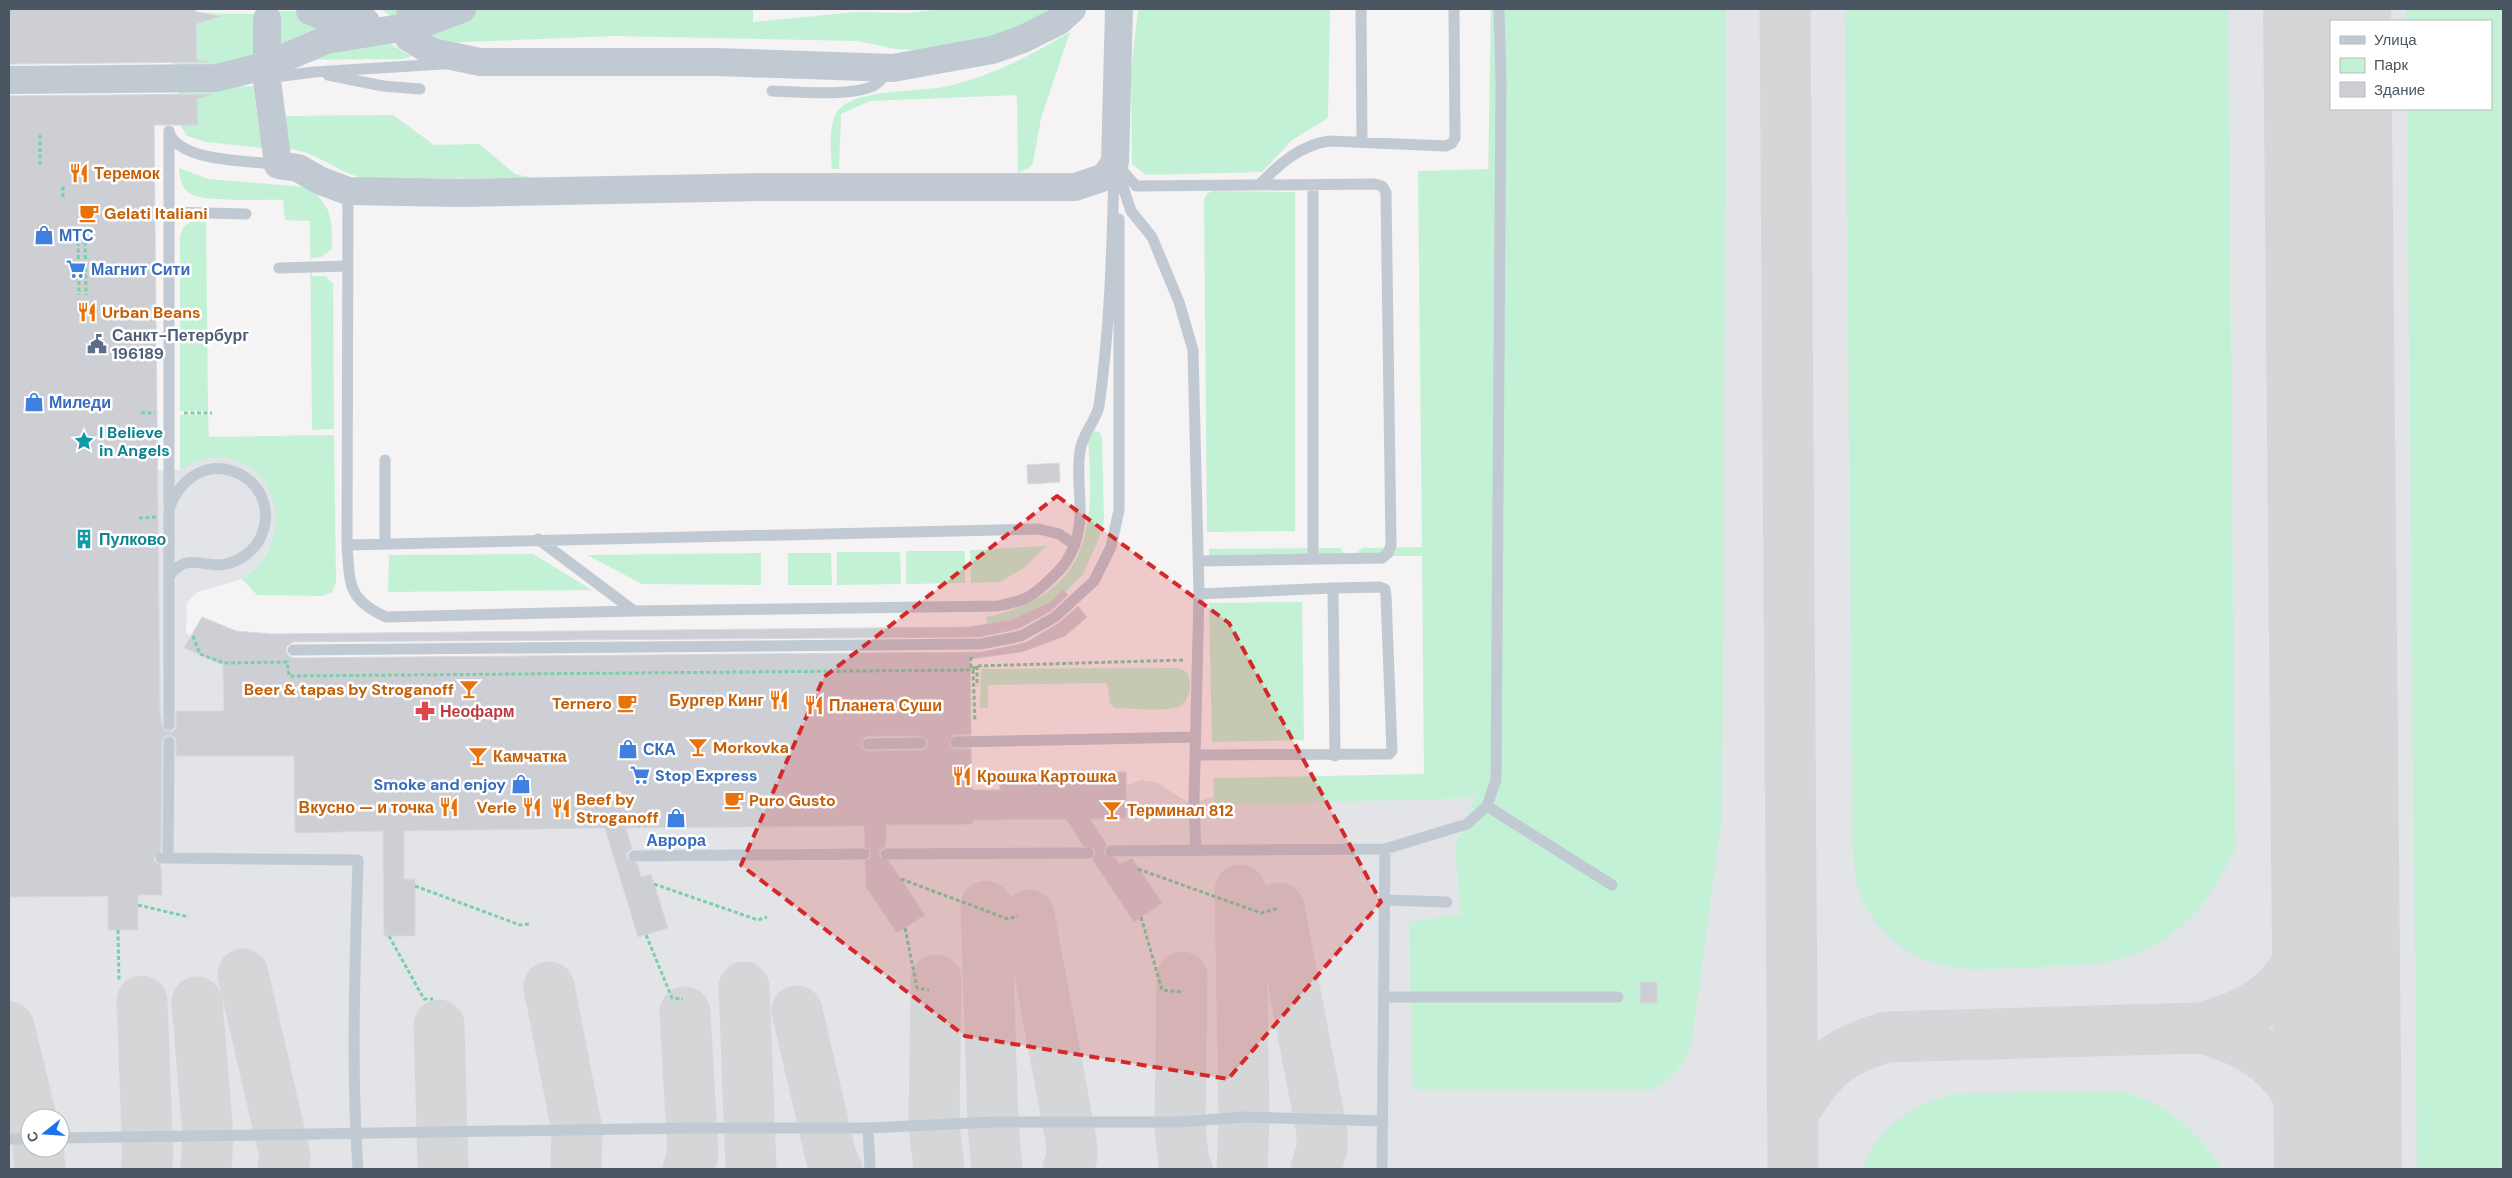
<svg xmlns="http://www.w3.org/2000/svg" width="2512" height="1178" viewBox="0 0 2512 1178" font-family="'DM Sans',sans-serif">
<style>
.airport{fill:#e2e4e7;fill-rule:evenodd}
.green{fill:#c3f1d5}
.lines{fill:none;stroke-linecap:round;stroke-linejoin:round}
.taxiway{stroke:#d5d6d8;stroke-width:51}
.runway{stroke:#d5d6d8;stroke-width:128}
.building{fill:#cdcfd5;stroke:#d7d9de;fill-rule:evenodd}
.path{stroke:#7ad0a6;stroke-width:3;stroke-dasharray:4 2.5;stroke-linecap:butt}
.service{stroke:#c1cad2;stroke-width:11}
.tertiary{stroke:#c1cad2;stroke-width:28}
.tertiary-bridge{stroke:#c1cad2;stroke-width:28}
.marked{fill:#d62828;fill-opacity:0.2;stroke:#d62828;stroke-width:4;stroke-dasharray:10 6;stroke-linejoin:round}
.labels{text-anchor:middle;stroke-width:5;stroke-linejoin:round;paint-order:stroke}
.food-label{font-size:16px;font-weight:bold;fill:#c56008;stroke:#fff;text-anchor:start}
.shop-label{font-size:16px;font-weight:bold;fill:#366cbe;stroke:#fff;text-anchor:start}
.service-label{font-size:16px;font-weight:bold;fill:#4e5e75;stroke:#fff;text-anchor:start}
.culture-label{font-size:16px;font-weight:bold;fill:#0d838f;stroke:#fff;text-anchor:start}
.health-label{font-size:16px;font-weight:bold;fill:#be3a42;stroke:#fff;text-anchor:start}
</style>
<rect width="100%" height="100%" fill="#f5f3f3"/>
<!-- airport -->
<path class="airport" d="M1491 9H2503V1169H9V197H40L154 470H180L194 461 217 457 240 461 260 474 273 494 277 517 273 540 261 563 242 579 198 592 187 602 186 633 191 636 184 648 223 665 224 709 293 708 970 675 972 790H1000V774L1126 772V786L1141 780 1156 782 1184 800 1194 802 1226 794 1472 787 1485 341ZM2331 21H2491V109H2331ZM30 1118H60V1148H30Z"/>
<!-- green -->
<path class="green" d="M381 9H753V22L856 12 907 13 942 9H1055L1018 28 944 51 896 49 857 41 614 36 440 43 396 20Z
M1138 9H1330L1328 118 1292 140 1262 172 1146 175 1132 164 1131 73Z
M1491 9H1726L1722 814 1691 1047C1682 1068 1672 1078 1652 1090H1413L1409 922 1461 914 1455 846 1478 791 1472 798 1214 805 1213 778 1424 774 1422 556H1362L1358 552 1362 548 1422 547 1418 171 1489 169Z
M1845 9H2228L2235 850C2218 882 2202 912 2172 934 2131 965 2083 966 2035 967 2012 968 1988 970 1966 969 1921 965 1880 941 1862 899 1854 882 1854 861 1853 842Z
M2406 9H2503V1169H2417L2407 109H2491V21H2406Z
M276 11H334L411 56 404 59 277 60Z
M173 13 252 14 254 15 256 61 174 68Z
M1070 32 1041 118 1033 163 1029 168 1018 173 1017 95 870 101 841 114 839 169H832C831 152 828 127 837 112 853 87 926 93 953 85 996 74 1033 54 1070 32Z
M253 86 262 148 206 142 187 136 180 124 177 96 179 92 184 89Z
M393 115 434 145 479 144 515 174 533 178 366 179C338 173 318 152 289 149L284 116Z
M179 168 208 179 306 187C333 205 332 219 332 249L321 257 311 258 312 276H326L333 284 334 429 312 430 310 221 285 220 283 200C263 199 204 203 189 193 182 188 179 177 179 168Z
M1214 191 1295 192V531L1207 532 1204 199 1208 193Z
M194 220H206L208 411H180V236L184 226Z
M180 415H208L209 437 334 435 336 582 332 592 322 596 257 595 242 579C248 574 257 568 262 561 303 500 245 429 180 470Z
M1095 431 1100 433 1102 438 1104 520 1098 541 1083 574 1051 607 989 631 986 617C1090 594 1095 531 1088 438Z
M1046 546 1024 568 1000 582 971 583 970 550Z
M1339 548 1342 549 1343 554 1209 557V549Z
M906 551H965V583L906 584Z
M837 552H900L901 584 837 585Z
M761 553V585L642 584 587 555Z
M788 553H831L832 585H788Z
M533 554 592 590 388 592 389 555Z
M1302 602 1304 740 1212 742 1209 603Z
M1171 668C1176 668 1182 668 1186 672 1193 680 1191 698 1182 705 1171 713 1130 708 1115 708L1110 704 1107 683 988 685V708H980L981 669Z
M2098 1091C2107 1091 2117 1091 2125 1093 2164 1102 2203 1135 2221 1169H1862C1878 1127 1912 1105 1954 1094Z"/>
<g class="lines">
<!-- taxiway -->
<path class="taxiway" d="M1785 9 1793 1169
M1240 890 1244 1117 1242 1169
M986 906 993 1122 997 1169
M1279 908 1322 1133V1148L1316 1169
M1029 915 1071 1140 1072 1156 1068 1169
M243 974 285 1156 283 1169
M1182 977 1180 1128 1184 1164 1187 1169
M936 980 934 1125 939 1169
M549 987 577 1130 576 1169
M744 987 751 1169
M142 1001 148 1157 146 1169
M197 1002 208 1135 206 1169
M797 1011 832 1161 837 1169
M685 1012 693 1155 688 1169
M439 1025 443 1169
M9 1027 31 1118
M2200 1028C2252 1015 2283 996 2307 946 2313 934 2320 920 2323 907 2329 878 2331 846 2335 816
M1793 1113C1820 1068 1837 1051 1887 1037L2200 1028C2282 1048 2305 1092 2326 1169
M38 1148 40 1169"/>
<!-- runway -->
<path class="runway" d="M2327 9 2338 1169"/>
</g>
<!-- building -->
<path class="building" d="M9 9H196V12L221 16 196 24 197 60 211 62 9 64Z
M214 94 197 99 198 125H154L160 711 162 725 165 731 172 732 176 728V711H224L223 665 184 648 202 617 236 631 271 634 970 627 1011 620 1049 603 1063 590 1068 595 1051 611 1018 629 980 637 293 642 287 646 286 651 289 656 293 658 981 652 1025 643 1059 623 1078 606 1087 617 1065 636 1021 652 970 659 971 734 953 735 949 743 953 749H971L972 790H1000V774L1126 772V818L1090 819 1107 845 1104 851 1105 855 1116 858 1120 864 1132 858 1162 903 1134 922 1092 859 1095 853 1094 849 1083 846 1066 819 973 820V824L886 825V846L880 850 879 857 889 861 925 915 897 933 866 887 865 861 870 858 871 853 865 847 864 826 626 828 632 849 627 853V859L637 863 641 877 651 874 668 928 638 937 605 828 404 831V879H415V936H384L383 831 295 833 294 756H176V739L170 735 165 736 162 741 161 851 154 858 155 862 161 866 162 895H138V930H108V896L9 897V96ZM868 736H921L927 739 928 743 925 749 921 750 868 751 862 748 861 744 864 738Z
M1059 463 1060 482 1028 484 1027 465Z
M1640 982H1657V1003H1640Z"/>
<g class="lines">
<!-- path -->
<path class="path" d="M40 135V166
M63 197V185
M78 229 79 295
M85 229 86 295
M141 413H155
M184 413H212
M139 518 156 517
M140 544H156
M193 636 200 654 224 663 287 662 289 676 973 670 975 721
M971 657V670
M977 666V686
M972 669 977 666 1184 660
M1138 869 1261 913 1279 908
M901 879 1008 919 1018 916
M654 884 758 920 767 917
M415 886 520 925 529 924
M138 905 189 917
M1141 917 1162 990 1182 992
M905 928 917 988 929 990
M118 930 119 981
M646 935 672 998 683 999
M389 936 424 999H433"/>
<!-- service -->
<path class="service" d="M1361 9 1362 142
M328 75 383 86 420 89
M275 77 314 72 443 64
M772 91C797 92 854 97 875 85 880 82 885 75 889 71
M169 132C179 162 249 161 277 164
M1115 162 1136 186 1375 184 1382 186 1386 192 1391 545 1388 553 1382 558 1199 561
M1117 169 1131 211 1152 237 1179 302 1193 350 1199 594 1194 802 1196 850
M1260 184C1279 164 1301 145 1329 141L1446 146 1452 143 1455 138 1454 9
M1313 186V558
M348 191 347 545C350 584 347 599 386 617L634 611 998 606C1007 604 1016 602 1024 599 1035 595 1059 572 1066 562 1091 522 1074 492 1080 451 1082 434 1096 421 1099 406 1110 328 1112 250 1114 172
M169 212 246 214
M279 268 348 266
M385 460V544
M169 505V131
M538 539 634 611
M347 545 1039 529 1059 534 1075 545
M1199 594 1333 588
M293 650 981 644 1021 636 1055 617 1094 581 1111 547 1119 510V219
M169 725V509C197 434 284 476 262 534 256 551 236 565 217 565 195 564 186 555 169 576
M956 742 1195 737
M868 744 921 743
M1195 755 1389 754 1392 751 1386 595 1385 589 1380 587 1333 588 1335 756
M1487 806 1612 885
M1111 851 1385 849 1467 824 1487 806 1496 780 1501 80 1499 9
M886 854 1088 853
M634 856 864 854
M161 858H168L169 742
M168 858 358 860C355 962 351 1067 358 1169
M1385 900 1447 902
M1384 997H1618
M868 1128 870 1169
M60 1138 690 1128H868L993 1122H1180L1244 1117 1383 1121
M9 1139H30
M1382 1169 1385 849"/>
<!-- tertiary -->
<path class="tertiary" d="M410 9H431
M408 37 432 52 480 62H716L893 68 992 50 1023 39 1059 21 1072 9
M267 53V19
M267 81 278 165 298 168 321 181 348 191 460 193 768 187H1075L1105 177 1115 162 1119 9"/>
<!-- tertiary-bridge -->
<path class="tertiary-bridge" d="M310 11 340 23 366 22
M9 80 216 78 265 66 326 40 419 25 462 9"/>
</g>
<!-- marked area -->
<path class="marked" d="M1057 496 1229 623 1381 902 1228 1079 965 1036 741 865 824 677Z"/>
<!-- icons -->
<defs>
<symbol id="restaurant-bare" viewBox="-9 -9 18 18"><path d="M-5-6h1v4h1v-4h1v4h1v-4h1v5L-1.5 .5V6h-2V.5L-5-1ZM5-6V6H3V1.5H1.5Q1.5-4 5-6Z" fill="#e8710a" stroke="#fff" stroke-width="2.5" paint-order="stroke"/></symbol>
<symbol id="cafe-bare" viewBox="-9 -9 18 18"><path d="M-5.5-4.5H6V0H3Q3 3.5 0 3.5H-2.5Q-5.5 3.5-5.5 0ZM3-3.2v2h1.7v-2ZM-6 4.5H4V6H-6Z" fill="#e8710a" stroke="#fff" stroke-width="2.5" paint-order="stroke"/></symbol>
<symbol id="shop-bare" viewBox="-9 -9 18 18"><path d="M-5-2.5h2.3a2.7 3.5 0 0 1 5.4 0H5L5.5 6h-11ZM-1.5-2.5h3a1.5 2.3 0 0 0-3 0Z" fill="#3f7fe0" stroke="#fff" stroke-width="2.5" paint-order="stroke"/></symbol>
<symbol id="supermarket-bare" viewBox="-9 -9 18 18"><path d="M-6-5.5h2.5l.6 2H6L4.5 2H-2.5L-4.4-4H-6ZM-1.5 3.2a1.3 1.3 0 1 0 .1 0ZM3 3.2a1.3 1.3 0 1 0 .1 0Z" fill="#3f7fe0" stroke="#fff" stroke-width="2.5" paint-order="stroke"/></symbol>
<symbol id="civic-bare" viewBox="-9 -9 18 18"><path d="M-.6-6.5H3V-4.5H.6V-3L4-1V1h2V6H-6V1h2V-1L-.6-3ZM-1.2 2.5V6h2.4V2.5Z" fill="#5c6f8a" stroke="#fff" stroke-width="2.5" paint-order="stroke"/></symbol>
<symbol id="sight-bare" viewBox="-9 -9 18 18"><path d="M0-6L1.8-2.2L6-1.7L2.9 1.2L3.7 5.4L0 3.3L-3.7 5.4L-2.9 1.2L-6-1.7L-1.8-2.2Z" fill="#0f9aa8" stroke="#fff" stroke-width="2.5" paint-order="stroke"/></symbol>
<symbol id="building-bare" viewBox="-9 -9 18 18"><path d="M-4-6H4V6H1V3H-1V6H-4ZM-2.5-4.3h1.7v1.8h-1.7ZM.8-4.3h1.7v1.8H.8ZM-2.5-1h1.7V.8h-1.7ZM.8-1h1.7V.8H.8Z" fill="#0f9aa8" stroke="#fff" stroke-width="2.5" paint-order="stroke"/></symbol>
<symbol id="bar-bare" viewBox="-9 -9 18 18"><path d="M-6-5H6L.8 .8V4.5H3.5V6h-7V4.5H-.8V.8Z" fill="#e8710a" stroke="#fff" stroke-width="2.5" paint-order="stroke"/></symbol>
<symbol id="pharmacy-bare" viewBox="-9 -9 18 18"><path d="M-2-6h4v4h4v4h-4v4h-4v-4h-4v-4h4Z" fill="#e0444e" stroke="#fff" stroke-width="2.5" paint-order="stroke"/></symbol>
</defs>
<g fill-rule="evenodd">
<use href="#restaurant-bare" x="65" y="159" width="28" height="28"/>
<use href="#cafe-bare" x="75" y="199" width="28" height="28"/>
<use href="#shop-bare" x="30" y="221" width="28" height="28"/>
<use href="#supermarket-bare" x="62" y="255" width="28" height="28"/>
<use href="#restaurant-bare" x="73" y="298" width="28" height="28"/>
<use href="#civic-bare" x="83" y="330" width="28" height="28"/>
<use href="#shop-bare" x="20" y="388" width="28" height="28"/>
<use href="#sight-bare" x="70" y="427" width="28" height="28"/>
<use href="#building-bare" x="70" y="525" width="28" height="28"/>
<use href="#bar-bare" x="455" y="675" width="28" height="28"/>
<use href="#restaurant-bare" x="765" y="686" width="28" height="28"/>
<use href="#cafe-bare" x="613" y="689" width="28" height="28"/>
<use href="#restaurant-bare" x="800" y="691" width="28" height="28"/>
<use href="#pharmacy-bare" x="411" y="697" width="28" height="28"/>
<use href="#bar-bare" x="684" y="733" width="28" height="28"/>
<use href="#shop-bare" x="614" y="735" width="28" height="28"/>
<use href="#bar-bare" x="464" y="742" width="28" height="28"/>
<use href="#supermarket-bare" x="626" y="761" width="28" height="28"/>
<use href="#restaurant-bare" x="948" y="762" width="28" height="28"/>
<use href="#shop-bare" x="507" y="770" width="28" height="28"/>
<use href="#cafe-bare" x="720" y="786" width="28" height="28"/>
<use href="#restaurant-bare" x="435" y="793" width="28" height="28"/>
<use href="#restaurant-bare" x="518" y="793" width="28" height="28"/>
<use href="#restaurant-bare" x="547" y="794" width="28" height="28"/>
<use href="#bar-bare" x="1098" y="796" width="28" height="28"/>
<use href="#shop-bare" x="662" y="804" width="28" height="28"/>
</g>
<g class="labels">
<!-- food labels -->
<g class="food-label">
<text x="94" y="179">Теремок</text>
<text x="104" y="219">Gelati Italiani</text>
<text x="102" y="318">Urban Beans</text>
<text x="454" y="695" text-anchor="end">Beer &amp; tapas by Stroganoff</text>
<text x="764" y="706" text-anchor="end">Бургер Кинг</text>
<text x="612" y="709" text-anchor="end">Ternero</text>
<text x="829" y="711">Планета Суши</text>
<text x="713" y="753">Morkovka</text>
<text x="493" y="762">Камчатка</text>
<text x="977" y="782">Крошка Картошка</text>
<text x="576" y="805">Beef by<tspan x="576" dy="18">Stroganoff</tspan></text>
<text x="749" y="806">Puro Gusto</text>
<text x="434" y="813" text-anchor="end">Вкусно — и точка</text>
<text x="517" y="813" text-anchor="end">Verle</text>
<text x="1127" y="816">Терминал 812</text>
</g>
<!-- shop labels -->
<g class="shop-label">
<text x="59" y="241">МТС</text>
<text x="91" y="275">Магнит Сити</text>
<text x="49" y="408">Миледи</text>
<text x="643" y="755">СКА</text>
<text x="655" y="781">Stop Express</text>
<text x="506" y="790" text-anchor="end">Smoke and enjoy</text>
<text x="676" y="846" text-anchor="middle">Аврора</text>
</g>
<!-- service labels -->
<g class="service-label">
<text x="112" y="341">Санкт-Петербург<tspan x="112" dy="18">196189</tspan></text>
</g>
<!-- culture labels -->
<g class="culture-label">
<text x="99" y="438">I Believe<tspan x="99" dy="18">in Angels</tspan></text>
<text x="99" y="545">Пулково</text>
</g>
<!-- health labels -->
<g class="health-label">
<text x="440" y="717">Неофарм</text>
</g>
</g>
<!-- border -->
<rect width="2512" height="1178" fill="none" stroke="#4a5661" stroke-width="20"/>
<!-- legend -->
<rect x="2330" y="20" width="162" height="90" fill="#ffffff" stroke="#b7bbc0"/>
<rect x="2340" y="36" width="25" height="8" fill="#c1cad2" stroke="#b7bbc0"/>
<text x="2374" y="45" font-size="15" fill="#4a5661">Улица</text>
<rect x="2340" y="58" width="25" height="15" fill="#c3f1d5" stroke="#b7bbc0"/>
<text x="2374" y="70" font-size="15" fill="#4a5661">Парк</text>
<rect x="2340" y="82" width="25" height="15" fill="#cdcfd5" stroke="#b7bbc0"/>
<text x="2374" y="95" font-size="15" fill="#4a5661">Здание</text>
<!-- north arrow -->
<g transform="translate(45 1133) rotate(253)"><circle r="24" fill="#ffffff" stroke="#b7bbc0"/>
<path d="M0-4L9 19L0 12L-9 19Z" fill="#1a73e8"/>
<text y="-8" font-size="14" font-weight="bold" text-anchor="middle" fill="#4a5661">С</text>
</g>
</svg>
